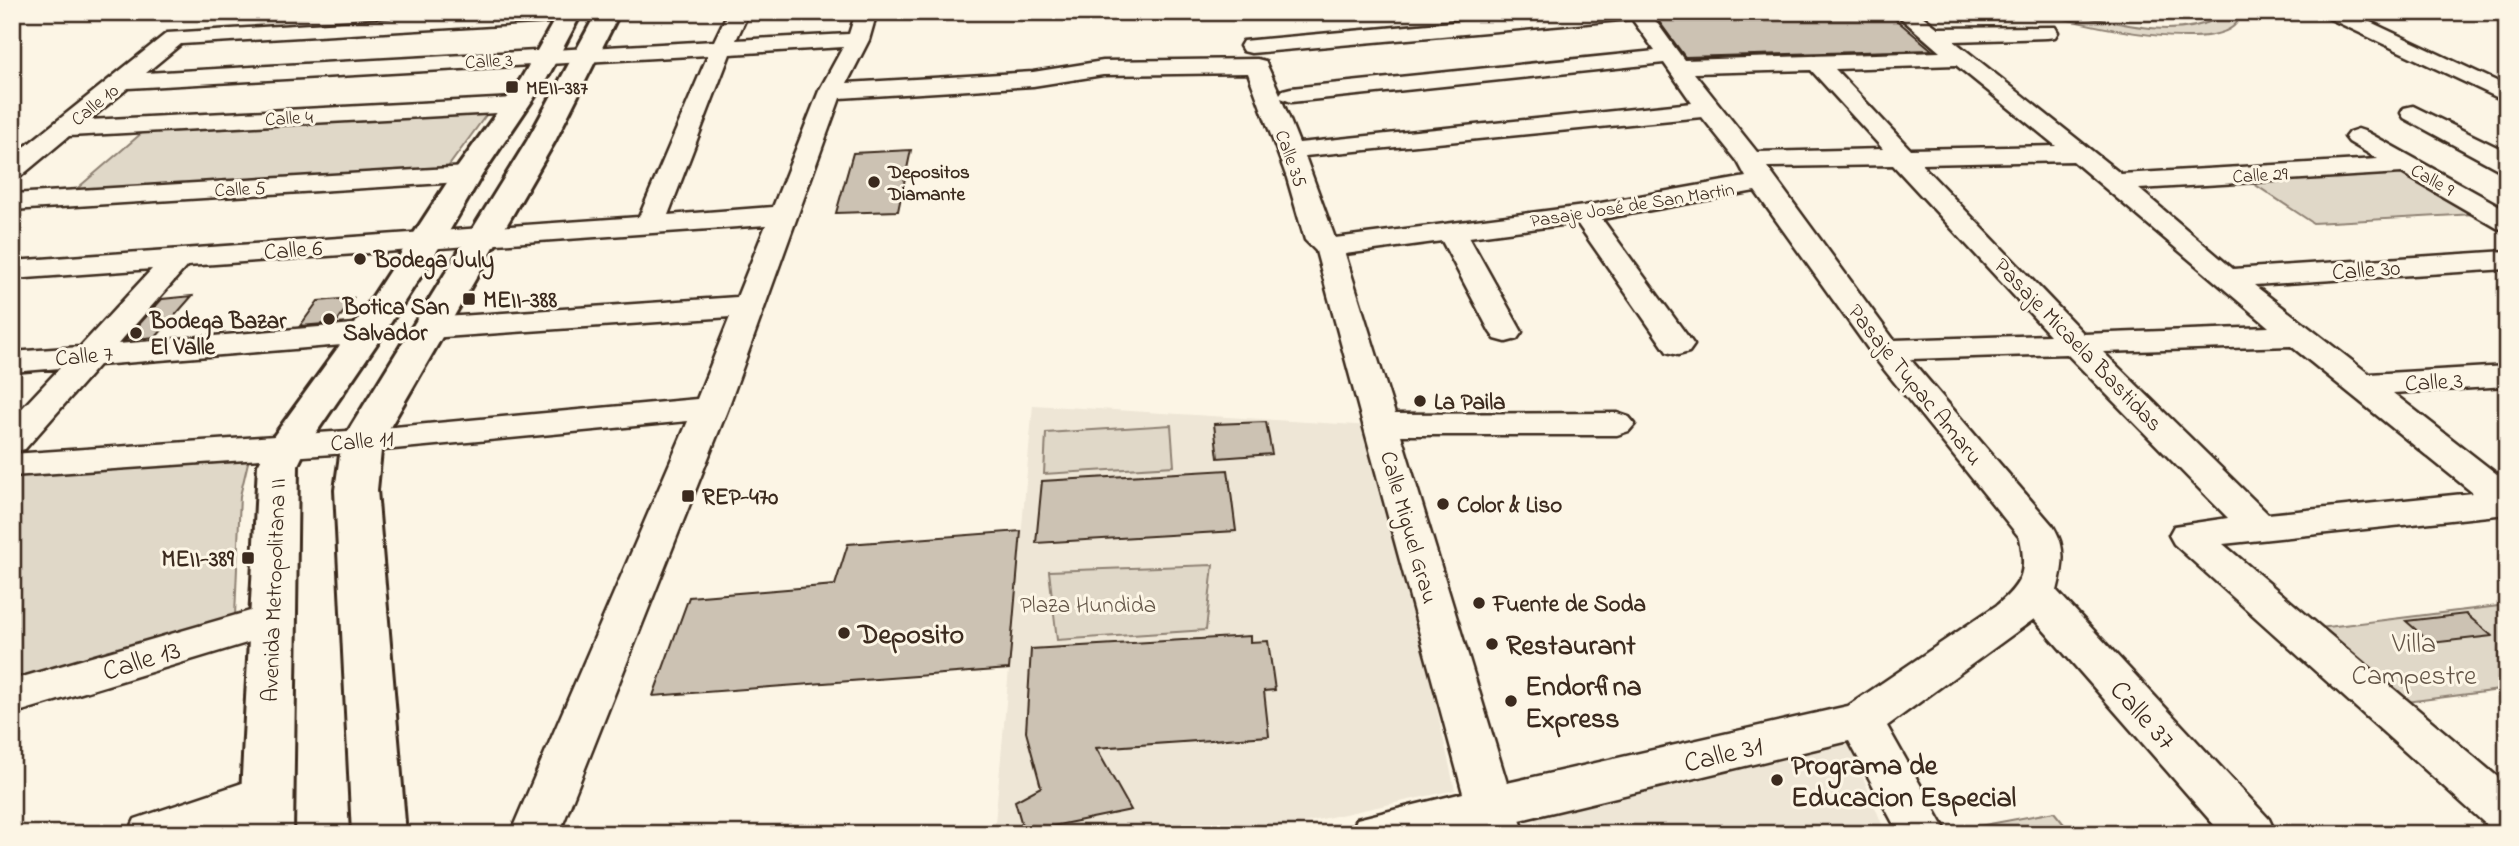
<svg xmlns="http://www.w3.org/2000/svg" width="2519" height="846" viewBox="0 0 2519 846" font-family="'Indie Flower',sans-serif">
<style>
.built{fill:#eee6d6}
.green{fill:#e0d8c8;stroke:#8e8173;stroke-width:2}
.building{fill:#ccc2b3;stroke:#3b2a1e;stroke-width:2}
.lines{fill:none;stroke-linecap:round;stroke-linejoin:round}
.street-casing{stroke:#3b2a1e;stroke-width:5}
.secondary-casing{stroke:#3b2a1e;stroke-width:6}
.street{fill:#fcf5e5;fill-rule:evenodd}
.secondary{fill:#fcf5e5;fill-rule:evenodd}
.poi-dot{fill:#3b2a1e;stroke:#fcf5e5;stroke-width:2.5}
.labels{text-anchor:middle;stroke-width:6;stroke-linejoin:round;paint-order:stroke}
.far-street-label{font-size:19px;fill:#3b2a1e;stroke:#fcf5e5}
.far-poi-label{font-size:19px;font-weight:bold;fill:#3b2a1e;stroke:#fcf5e5;text-anchor:start}
.street-label{font-size:23px;fill:#3b2a1e;stroke:#fcf5e5}
.poi-label{font-size:23px;font-weight:bold;fill:#3b2a1e;stroke:#fcf5e5;text-anchor:start}
.park-label{font-size:23px;fill:#645648;stroke:#fcf5e5}
.near-poi-label{font-size:28px;font-weight:bold;fill:#3b2a1e;stroke:#fcf5e5;text-anchor:start}
.near-park-label{font-size:28px;fill:#645648;stroke:#fcf5e5}
.near-street-label{font-size:28px;fill:#3b2a1e;stroke:#fcf5e5}
</style>
<rect width="100%" height="100%" fill="#fcf5e5"/>
<filter id="ink" filterUnits="userSpaceOnUse"><feTurbulence type="fractalNoise" baseFrequency=".0143" numOctaves="2"/><feDisplacementMap in="SourceGraphic" scale="14" xChannelSelector="R" yChannelSelector="G"/><feConvolveMatrix kernelMatrix="1 2 1 2 8 2 1 2 1" color-interpolation-filters="sRGB"/></filter>
<g filter="url(#ink)">
<!-- built -->
<path class="built" d="M271 12H343L251 28Z
M1033 405 1373 426 1455 790 1253 834H994Z
M1849 743 1886 834H1540L1533 816Z"/>
<!-- green -->
<path class="green" d="M2041 12C2100 12 2159 45 2217 19L2220 12H2240C2240 63 2068 22 2041 12Z
M489 111 448 167 73 192 143 132Z
M2402 171 2476 214 2313 223 2248 180Z
M1171 425 1174 466 1044 474 1046 433Z
M250 454 240 496 235 616 12 683 13 476Z
M1213 565 1206 630 1057 640 1049 571Z
M2507 605V689L2399 703 2319 628Z
M2054 812 2072 834H1980L1974 827Z"/>
<!-- building -->
<path class="building" d="M1652 12H1887L1932 50 1685 57Z
M911 150 898 211 836 213 853 153Z
M192 296 156 337 125 340 162 299Z
M353 298 336 323 300 326 318 301Z
M1266 422 1272 454 1218 458 1214 424Z
M1228 470 1236 531 1036 543 1042 481Z
M1021 531 1009 669 653 696 689 597 835 585 848 544Z
M2466 614 2492 636 2431 643 2406 621Z
M1250 636V642L1268 641 1275 690 1264 691 1269 736 1096 748 1131 810 1024 832 1015 801 1041 787 1026 732 1031 649Z"/>
<g class="lines">
<defs>
<path id="street" d="M507 12H578L580 15 576 19 569 21 181 44 146 73 714 41 728 12H749L736 40 849 34 856 12H877L869 40 847 83 1033 72 1103 61 1257 59 1265 61 1280 94 1283 90 1291 88 1655 51 1632 19 1251 53 1243 51 1240 46 1243 41 1560 12H1649L1684 60 1940 52 1894 12H1917L1938 28 2055 27 2058 32 2055 37 2047 38 1954 41 2121 174 2378 159 2349 142 2345 137 2349 132 2358 129 2367 132 2507 210V230L2497 228 2402 173 2139 189 2233 269 2507 251V269L2254 285 2369 374 2507 366V386L2393 393 2507 482V514L2223 544 2507 785V834L2490 828 2174 544 2169 535 2174 526 2228 518 2067 354 1910 359 2053 526C2067 548 2063 567 2057 591L2269 819 2276 834H2222L2034 619 1887 726 1948 834H1899L1849 741 1520 820 1526 834H1477L1476 830 1462 834H1350L1357 819 1463 793 1316 251 1305 240 1287 178 1248 73 1103 75 1033 86 840 98 728 408 559 834H510L688 421 362 452 12 476V454L362 430 697 399 730 317 430 338 419 335 414 328 419 321 430 318 737 297 766 225 187 266 118 344 366 323 377 326 382 333 377 340 366 343 99 365 25 449 12 452V419L60 368 12 372V352L80 347 152 269 12 279V261L639 217 708 55 128 88 89 120 515 98 524 100 527 105 524 110 515 112 69 136 21 176 12 178V157L167 33ZM843 47 819 91 773 207 668 215 730 54ZM1664 63 1692 103 1299 143 1281 98 1291 102ZM1956 65 2056 146 1910 149 1835 69ZM1811 70 1883 149 1757 152 1694 73ZM1702 117 1738 162 1746 177 1584 206 1335 238 1305 156ZM2073 161 2269 327 2084 334 1921 164ZM1893 165 2050 335 1894 340 1767 167ZM1755 191 1874 357 2020 538C2027 571 2023 583 1997 605L1848 706 1507 783 1401 435H1617L1629 431 1635 424 1629 417 1617 413 1395 414 1345 254 1442 241 1490 332 1495 339 1506 342 1517 339 1522 332 1469 237 1577 223 1667 352 1678 355 1689 352 1694 345 1602 219ZM2291 346 2473 493 2268 514 2103 352Z
M2321 12H2349L2507 86V102L2324 16Z
M2413 106 2507 152V171L2498 169 2404 118 2401 113 2404 108Z
M467 167 476 169 480 175 476 181 12 210V194Z
M271 605 286 609 292 620 286 631 12 714V680Z
M266 775 283 781 290 795 283 809 212 834H128L135 819Z"/>
<path id="secondary" d="M559 12H582L546 80 482 175 444 240 384 333 307 446 298 465 293 834H239L258 465 273 437 353 327 452 175 521 79Z
M597 12H620L555 141 382 441 377 490 406 834H352L335 490 342 441 527 141Z"/>
</defs>
<!-- street casing -->
<use href="#street" class="street-casing"/>
<!-- secondary casing -->
<use href="#secondary" class="secondary-casing"/>
<!-- street -->
<use href="#street" class="street"/>
<!-- secondary -->
<use href="#secondary" class="secondary"/>
</g>
</g>
<!-- markers -->
<g class="poi-dot">
<rect x="505" y="80" width="14" height="14" rx="3.5"/>
<circle cx="874" cy="182" r="7"/>
<circle cx="360" cy="259" r="7"/>
<rect x="462" y="292" width="14" height="14" rx="3.5"/>
<circle cx="329" cy="319" r="7"/>
<circle cx="136" cy="333" r="7"/>
<circle cx="1420" cy="401" r="7"/>
<rect x="681" y="489" width="14" height="14" rx="3.5"/>
<circle cx="1443" cy="504" r="7"/>
<rect x="241" y="551" width="14" height="14" rx="3.5"/>
<circle cx="1479" cy="603" r="7"/>
<circle cx="844" cy="633" r="7"/>
<circle cx="1492" cy="644" r="7"/>
<circle cx="1511" cy="701" r="7"/>
<circle cx="1777" cy="780" r="7"/>
</g>
<g class="labels">
<!-- far-street labels -->
<g class="far-street-label">
<text transform="translate(489 60) rotate(-3)" y="7">Calle 3</text>
<text transform="translate(94 104) rotate(-39)" y="7">Calle 10</text>
<text transform="translate(289 117) rotate(-3)" y="7">Calle 4</text>
<text transform="translate(1292 158) rotate(70)" y="7">Calle 35</text>
<text transform="translate(2260 174) rotate(-3)" y="7">Calle 29</text>
<text transform="translate(2433 179) rotate(30)" y="7">Calle 9</text>
<text transform="translate(240 188) rotate(-3)" y="7">Calle 5</text>
<text transform="translate(1632 204) rotate(-9)" y="7">Pasaje José de San Martin</text>
</g>
<!-- far-poi labels -->
<g class="far-poi-label">
<text x="526" y="94">MEII-387</text>
<text x="888" y="178">Depositos<tspan x="888" dy="22">Diamante</tspan></text>
</g>
<!-- street labels -->
<g class="street-label">
<text transform="translate(293 249) rotate(-4)" y="8">Calle 6</text>
<text transform="translate(2366 269) rotate(-4)" y="8">Calle 30</text>
<text transform="translate(2079 344) rotate(46)" y="8">Pasaje Micaela Bastidas</text>
<text transform="translate(84 355) rotate(-5)" y="8">Calle 7</text>
<text transform="translate(2434 381) rotate(-3)" y="8">Calle 3</text>
<text transform="translate(1916 384) rotate(51)" y="8">Pasaje Tupac Amaru</text>
<text transform="translate(362 440) rotate(-5)" y="8">Calle 11</text>
<text transform="translate(1410 527) rotate(74)" y="8">Calle Miguel Grau</text>
<text transform="translate(273 590) rotate(-88)" y="8">Avenida Metropolitana II</text>
</g>
<!-- poi labels -->
<g class="poi-label">
<text x="374" y="267">Bodega July</text>
<text x="483" y="307">MEII-388</text>
<text x="343" y="314">Botica San<tspan x="343" dy="26">Salvador</tspan></text>
<text x="150" y="328">Bodega Bazar<tspan x="150" dy="26">El Valle</tspan></text>
<text x="1434" y="409">La Paila</text>
<text x="702" y="504">REP-470</text>
<text x="1457" y="512">Color &amp; Liso</text>
<text x="234" y="566" text-anchor="end">MEII-389</text>
<text x="1493" y="611">Fuente de Soda</text>
</g>
<!-- park labels -->
<g class="park-label">
<text x="1088" y="612">Plaza Hundida</text>
</g>
<!-- near-poi labels -->
<g class="near-poi-label">
<text x="858" y="643">Deposito</text>
<text x="1506" y="654">Restaurant</text>
<text x="1525" y="695">Endorfina<tspan x="1525" dy="32">Express</tspan></text>
<text x="1791" y="774">Programa de<tspan x="1791" dy="32">Educacion Especial</tspan></text>
</g>
<!-- near-park labels -->
<g class="near-park-label">
<text x="2414" y="652">Villa<tspan x="2414" dy="32">Campestre</tspan></text>
</g>
<!-- near-street labels -->
<g class="near-street-label">
<text transform="translate(141 659) rotate(-17)" y="10">Calle 13</text>
<text transform="translate(2144 714) rotate(48)" y="10">Calle 37</text>
<text transform="translate(1723 753) rotate(-13)" y="10">Calle 31</text>
</g>
</g>
<!-- margin -->
<rect width="2519" height="846" fill="none" stroke="#fcf5e5" stroke-width="42"/>
<rect x="21" y="21" width="2477" height="804" fill="none" stroke="#3b2a1e" stroke-width="2.5" filter="url(#ink)"/>
</svg>
